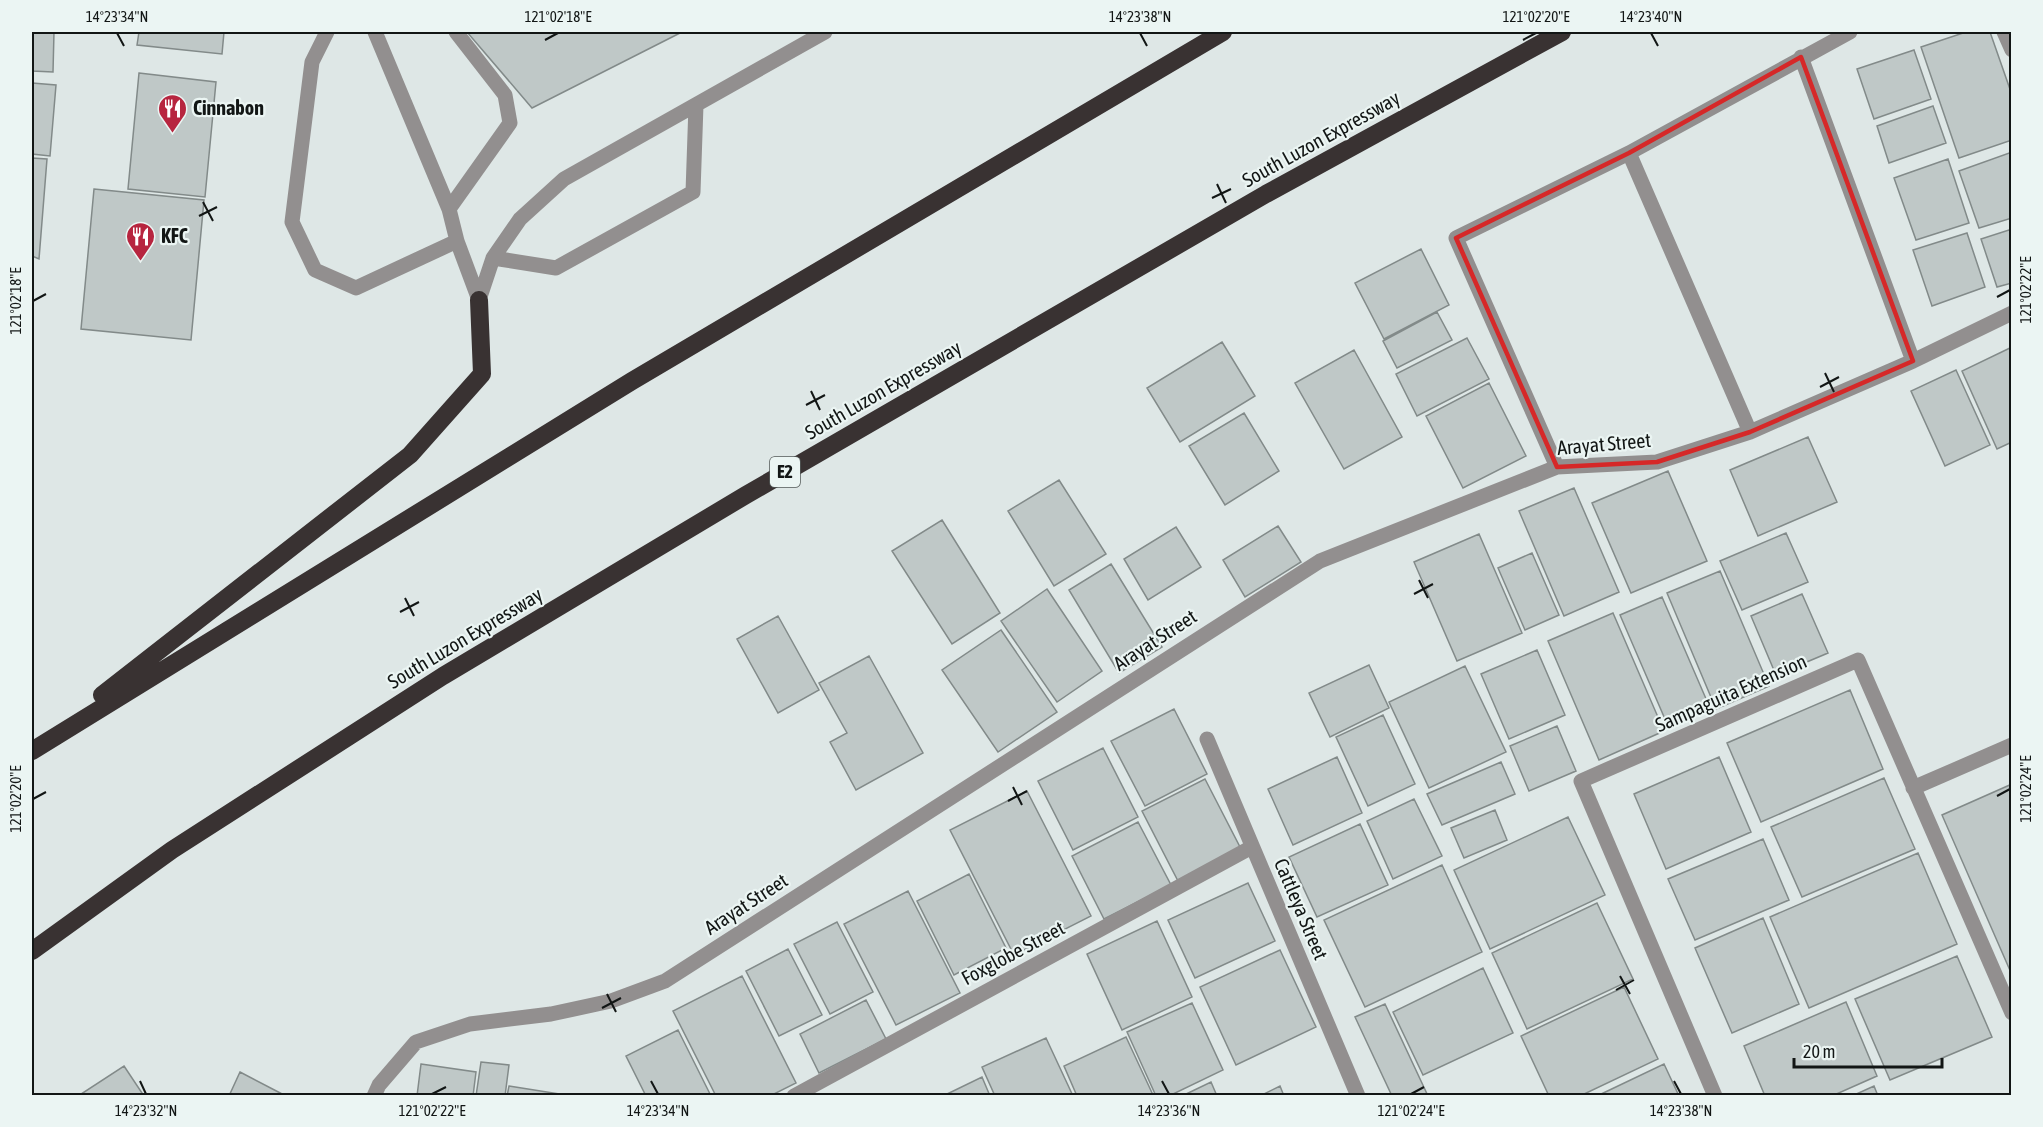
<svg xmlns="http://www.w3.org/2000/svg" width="2043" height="1127" viewBox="0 0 2043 1127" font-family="'Asap Condensed',sans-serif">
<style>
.building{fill:#bfc8c7;stroke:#828a89;stroke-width:1.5}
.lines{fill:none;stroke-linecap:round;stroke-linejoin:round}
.minor{stroke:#928f8f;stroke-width:15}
.highway{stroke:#393232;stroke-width:18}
.marked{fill:none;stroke:#d62828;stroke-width:4.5;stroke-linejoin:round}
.ticks{fill:none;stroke:#121615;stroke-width:2}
.labels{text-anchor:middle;stroke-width:4.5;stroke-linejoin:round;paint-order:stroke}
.shield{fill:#ebf5f3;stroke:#535958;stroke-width:1.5}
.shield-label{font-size:18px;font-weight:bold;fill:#121615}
.poi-label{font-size:20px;font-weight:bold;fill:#121615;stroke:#ebf5f3;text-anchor:start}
.street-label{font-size:20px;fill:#121615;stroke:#ebf5f3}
.neatline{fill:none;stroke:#121615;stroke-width:2}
.ticks-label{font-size:15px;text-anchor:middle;fill:#121615}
</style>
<rect width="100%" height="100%" fill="#dee7e6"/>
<!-- building -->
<path class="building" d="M32 32H54L53 72 32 71Z
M139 32H224L222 54 137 45Z
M467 32H682L532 108Z
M1966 32H1990L2012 95V140L1959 158 1921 47Z
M1914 50 1931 99 1874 119 1857 69Z
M139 73 216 82 205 197 128 189Z
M32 83 56 85 50 156 32 154Z
M1933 106 1946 143 1889 163 1877 126Z
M2012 152V218L1979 228 1959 171Z
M32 158 47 159 39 259 32 256Z
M1948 159 1969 223 1916 240 1894 178Z
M94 189 204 200 191 340 81 329Z
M2012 229V283L1997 287 1981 239Z
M1967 233 1985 287 1932 306 1913 250Z
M1421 249 1449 305 1384 339 1355 283Z
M1437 312 1452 340 1397 368 1383 341Z
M1467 338 1489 379 1417 416 1396 374Z
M1222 342 1255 396 1180 442 1147 388Z
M2012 347V442L1997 449 1962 371Z
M1354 350 1402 437 1344 469 1295 383Z
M1956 370 1990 445 1945 466 1911 391Z
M1489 383 1526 456 1463 488 1426 416Z
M1244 413 1279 471 1225 505 1189 446Z
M1808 437 1837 502 1758 536 1730 470Z
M1668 471 1707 561 1631 593 1592 503Z
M1059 480 1106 554 1054 586 1008 511Z
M1574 488 1619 592 1564 616 1519 511Z
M942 520 1000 613 952 644 892 551Z
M1278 526 1301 562 1245 597 1223 560Z
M1176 527 1201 567 1148 600 1124 559Z
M1786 533 1808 582 1742 610 1720 561Z
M1479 534 1522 633 1457 661 1414 562Z
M1532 553 1559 615 1525 630 1498 568Z
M1111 564 1162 647 1119 673 1069 590Z
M1720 571 1769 686 1716 709 1667 593Z
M1047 589 1102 671 1057 702 1001 621Z
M1802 594 1828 653 1776 675 1751 616Z
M1662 597 1710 708 1668 726 1620 615Z
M1613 613 1664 731 1599 760 1548 641Z
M778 616 819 690 778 713 737 639Z
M1001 630 1057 712 998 752 942 670Z
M1537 650 1565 715 1509 739 1481 674Z
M869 656 923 753 856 790 830 742 847 733 819 683Z
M1369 665 1389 708 1330 737 1309 693Z
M1465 666 1506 752 1429 788 1389 702Z
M1850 690 1883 769 1761 822 1727 743Z
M1174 709 1207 774 1145 806 1111 741Z
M1383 715 1415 784 1368 806 1336 737Z
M1557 726 1576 771 1529 791 1510 746Z
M1103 748 1138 817 1073 850 1038 781Z
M1337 757 1362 813 1293 845 1268 789Z
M1719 757 1751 832 1666 869 1634 794Z
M1501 762 1515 794 1442 825 1427 794Z
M1884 778 1915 849 1802 897 1771 827Z
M1205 779 1241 849 1178 881 1142 811Z
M2012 784V975L1942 815Z
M1027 791 1091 916 1014 955 950 830Z
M1414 799 1442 856 1393 879 1367 821Z
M1495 810 1507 840 1464 858 1451 828Z
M1568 817 1605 895 1490 949 1454 870Z
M1138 822 1171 885 1104 919 1072 856Z
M1360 824 1388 885 1317 917 1289 857Z
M1763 839 1789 900 1695 940 1668 879Z
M1918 853 1957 944 1809 1008 1770 917Z
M1442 865 1482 952 1365 1007 1324 920Z
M969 874 1006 948 954 975 917 901Z
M1248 883 1275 941 1195 978 1168 920Z
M908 891 960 993 896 1025 844 924Z
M1597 903 1633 979 1527 1029 1492 953Z
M1763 918 1799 1004 1732 1033 1695 948Z
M1157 921 1192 997 1122 1030 1087 954Z
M837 922 873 992 830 1014 794 944Z
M788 949 822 1015 779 1036 746 971Z
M1280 950 1316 1027 1236 1065 1200 987Z
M1957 956 1992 1037 1890 1080 1855 999Z
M1483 968 1513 1033 1423 1075 1393 1012Z
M742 976 796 1083 770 1096H716L673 1011Z
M1624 987 1658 1059 1580 1096H1549L1521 1036Z
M866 1000 886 1039 819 1073 800 1034Z
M1846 1002 1877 1076 1832 1096H1765L1744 1046Z
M1192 1003 1223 1070 1169 1096H1156L1127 1032Z
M1385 1004 1428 1096H1392L1355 1017Z
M678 1030 711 1096H646L626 1056Z
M1126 1037 1153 1095 1077 1096 1064 1066Z
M1046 1038 1073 1096H995L982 1067Z
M481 1062 509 1065 505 1096H476Z
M421 1064 476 1072 473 1096H417Z
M1664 1064 1679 1096H1597Z
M124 1066 144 1096H78Z
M240 1072 286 1096H229Z
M982 1077 990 1096H943Z
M1211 1082 1217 1096H1182Z
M509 1086 572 1096H507Z
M1280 1086 1284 1096H1260Z
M1874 1086 1878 1096H1852Z"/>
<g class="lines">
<!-- minor -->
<path class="minor" d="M327 32 312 62 292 222 315 270 356 288 457 241
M375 32 449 209 457 241 479 300
M2004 32 2012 50
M1801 57 1913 361
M1629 153 1750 432
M449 209 510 123 505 95 456 32
M493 258 556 268 693 192 696 105
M479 300 493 258 520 219 564 179 825 32
M1557 467 1456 238 1629 153 1850 32
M1207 739 1358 1096
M1913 788 2012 745
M374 1096 379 1085 416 1042 470 1024 551 1014 611 1001 665 981 1320 561 1557 467 1657 462 1750 432 1913 361 2012 313
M794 1096 1252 847
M1715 1096 1581 781 1858 660 2012 1013"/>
<!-- highway -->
<path class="highway" d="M102 695 410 455 482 374 479 300
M32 751 632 381 1223 32
M32 951 172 850 443 676 746 495 1266 194 1562 32"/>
</g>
<!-- marked area -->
<path class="marked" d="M1801 57 1913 361 1750 432 1657 462 1557 467 1456 238 1629 153Z"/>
<!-- ticks -->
<path class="ticks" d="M117 33 124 46M1140 33 1147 46M1651 33 1658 46M545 40 558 33M1523 40 1536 33M1217 184 1226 203M1212 198 1231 189M203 202 213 221M199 216 217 207M1997 297 2010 290M33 301 46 294M1825 373 1834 392M1820 387 1839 377M811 391 820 410M806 405 825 395M1419 580 1428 598M1414 594 1433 584M405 598 414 616M400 612 419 602M1013 787 1022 805M1997 796 2010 789M33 799 46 792M1008 801 1027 791M1620 976 1630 994M1616 990 1634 980M607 994 616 1012M602 1008 621 998M140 1081 146 1094M651 1081 658 1094M1162 1081 1169 1094M1674 1081 1681 1094M432 1094 446 1087M1411 1094 1424 1087"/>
<!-- icons -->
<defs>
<symbol id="restaurant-pin" viewBox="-11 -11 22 30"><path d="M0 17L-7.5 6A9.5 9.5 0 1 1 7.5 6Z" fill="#b7253f" stroke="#ebf5f3"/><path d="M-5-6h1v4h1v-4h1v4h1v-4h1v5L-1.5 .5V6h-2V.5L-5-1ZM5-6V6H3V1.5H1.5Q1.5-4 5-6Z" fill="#fff"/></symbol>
</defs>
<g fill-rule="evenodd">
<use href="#restaurant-pin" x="156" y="92" width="33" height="45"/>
<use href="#restaurant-pin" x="124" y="220" width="33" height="45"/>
</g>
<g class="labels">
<!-- shield labels -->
<rect class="shield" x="770" y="457" width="30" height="30" rx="4.5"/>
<g class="shield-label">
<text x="785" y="478">E2</text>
</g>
<!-- poi labels -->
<g class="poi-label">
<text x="193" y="115">Cinnabon</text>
<text x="161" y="243">KFC</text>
</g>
<!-- street labels -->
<g class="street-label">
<text transform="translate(1321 139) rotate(-29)" y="7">South Luzon Expressway</text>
<text transform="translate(883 390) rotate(-30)" y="7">South Luzon Expressway</text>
<text transform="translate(1604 444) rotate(-5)" y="7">Arayat Street</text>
<text transform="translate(465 638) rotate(-31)" y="7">South Luzon Expressway</text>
<text transform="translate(1155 640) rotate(-33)" y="7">Arayat Street</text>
<text transform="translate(1731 693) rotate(-24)" y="7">Sampaguita Extension</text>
<text transform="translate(746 904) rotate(-33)" y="7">Arayat Street</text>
<text transform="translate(1301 909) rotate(67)" y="7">Cattleya Street</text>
<text transform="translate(1013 953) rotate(-28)" y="7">Foxglobe Street</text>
</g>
</g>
<!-- border -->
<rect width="2043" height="1127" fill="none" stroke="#ebf5f3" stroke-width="66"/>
<!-- scale -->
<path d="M1794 1058v9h148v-9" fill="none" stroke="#121615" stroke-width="3"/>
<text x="1803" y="1058" font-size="18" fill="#121615" stroke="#ebf5f3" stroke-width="4.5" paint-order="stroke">20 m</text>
<rect x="33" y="33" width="1977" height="1061" class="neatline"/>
<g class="ticks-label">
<text x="117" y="22">14°23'34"N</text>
<text x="558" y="22">121°02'18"E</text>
<text x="1140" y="22">14°23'38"N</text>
<text x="1536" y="22">121°02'20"E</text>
<text x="1651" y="22">14°23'40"N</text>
<text transform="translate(2026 290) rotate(-90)" y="5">121°02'22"E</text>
<text transform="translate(16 301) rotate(-90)" y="5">121°02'18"E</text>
<text transform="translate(2026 789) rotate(-90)" y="5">121°02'24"E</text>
<text transform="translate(16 799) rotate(-90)" y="5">121°02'20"E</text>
<text x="146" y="1116">14°23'32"N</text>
<text x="432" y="1116">121°02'22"E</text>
<text x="658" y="1116">14°23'34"N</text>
<text x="1169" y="1116">14°23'36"N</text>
<text x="1411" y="1116">121°02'24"E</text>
<text x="1681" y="1116">14°23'38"N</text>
</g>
</svg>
